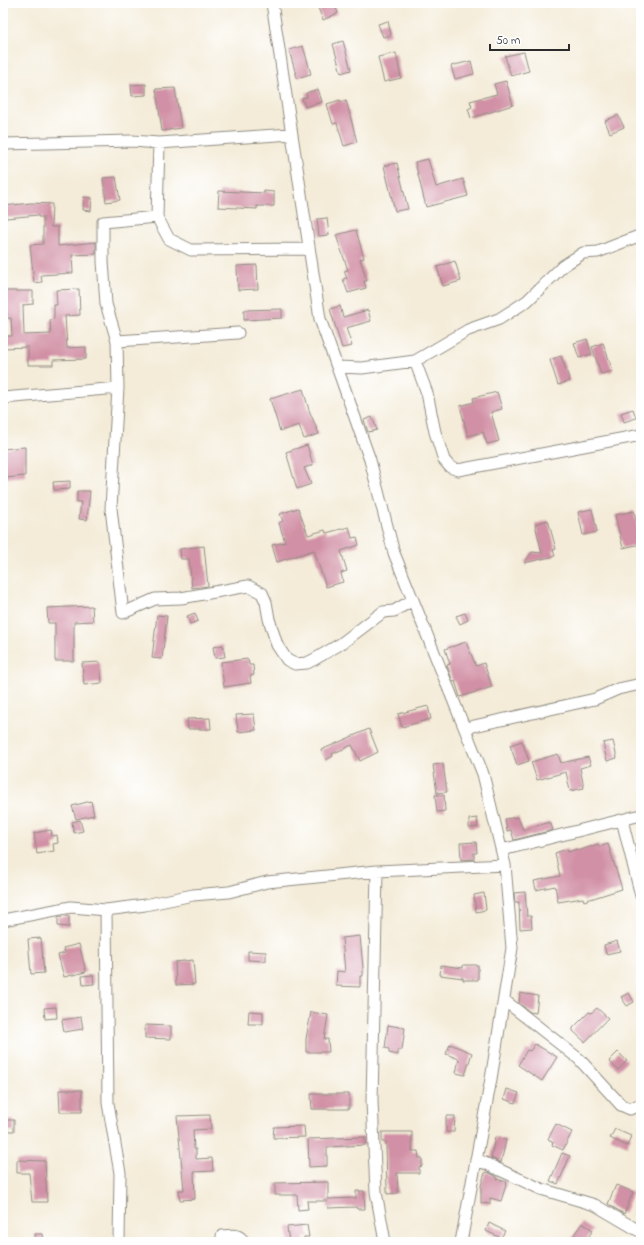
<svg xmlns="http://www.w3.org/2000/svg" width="644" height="1245" viewBox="0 0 644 1245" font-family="'Indie Flower',sans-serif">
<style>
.building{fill:#d190a5}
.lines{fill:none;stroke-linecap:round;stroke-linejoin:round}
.minor-casing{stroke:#908c82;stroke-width:13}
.minor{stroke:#fff;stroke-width:11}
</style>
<rect width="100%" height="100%" fill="#fff"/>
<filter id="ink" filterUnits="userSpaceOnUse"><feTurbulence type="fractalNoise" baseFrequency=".025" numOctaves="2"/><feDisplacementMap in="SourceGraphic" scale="8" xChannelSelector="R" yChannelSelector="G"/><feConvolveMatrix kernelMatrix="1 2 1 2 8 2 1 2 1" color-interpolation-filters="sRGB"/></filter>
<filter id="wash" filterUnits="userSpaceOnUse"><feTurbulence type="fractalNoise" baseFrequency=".012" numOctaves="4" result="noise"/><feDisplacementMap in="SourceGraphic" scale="16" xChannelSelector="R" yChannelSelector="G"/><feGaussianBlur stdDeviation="0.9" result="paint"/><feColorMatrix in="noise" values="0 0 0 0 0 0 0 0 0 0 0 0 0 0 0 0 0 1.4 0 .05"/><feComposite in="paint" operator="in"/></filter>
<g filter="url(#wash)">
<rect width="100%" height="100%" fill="#f4ecd9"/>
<g id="blocks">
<!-- building -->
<path class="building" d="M316 3H334L338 13 323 20Z
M388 21 391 35 383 37 378 24Z
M343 41 351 70 341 73 333 44Z
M303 46 311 74 297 78 289 50Z
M524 52 529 71 511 76 505 56Z
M396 53 401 78 384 82 378 57Z
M471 61 474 74 455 79 451 66Z
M506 81 513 105 471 118 468 109 472 107 470 101 497 94 494 84Z
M146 84V95L132 96 131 85Z
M175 88 181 128 162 131 156 89Z
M318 89 322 102 305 107 302 98 307 97 306 93Z
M340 100 341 102 346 100 357 142 344 146 337 123 333 124 327 104Z
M618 115 624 127 610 133 605 121Z
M428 159 436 187 463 179 468 196 426 207 415 162Z
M397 163 408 209 395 211 384 166Z
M116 177 120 200 106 202 103 178Z
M219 191 264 193V191L274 192V206H257V209L218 207Z
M84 197 92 198 91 211 83 210Z
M31 203 52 204 51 227H58V246L96 242V254L72 255 73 273 41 275 42 282 34 283 30 245 43 244V217H38V215L6 218 4 206Z
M327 218 329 235 319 236 317 219Z
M356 230 364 258 360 259 367 281H364L366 288 348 293 343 279 347 278 344 271 348 270 336 235Z
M455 261 461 281 443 286 437 267Z
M257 265 258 289 238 290 237 266Z
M79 289 80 315 65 316 67 348 86 347V359L53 360V365H28V347L3 348V336H12L11 318 3 319V291H33V304L23 305 24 335 51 334 50 320 54 319V305H57L56 290Z
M340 306 343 317 368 310 371 321 346 328 352 346 342 348 330 309Z
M282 309V318L244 320V310Z
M587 339 592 354 579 358 574 343Z
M603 343 613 371 601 374 592 347Z
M561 356 570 381 558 385 550 360Z
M303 389 309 410 319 434 304 439 299 425 280 431 270 399Z
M497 392 502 409 491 412 499 441 487 444 483 432 468 436 460 406 474 402 473 398Z
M633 409 636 418 624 422 621 413Z
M372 417 377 430 368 432 364 420Z
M307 445 313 465 304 468 311 484 297 489 286 452Z
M25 447V476L5 478 3 449Z
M70 481V489L54 490 53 482Z
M77 491H90L87 520 79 519 81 502H77Z
M298 508 308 535 325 530 326 533 349 527 352 538 357 537 359 545 341 551 347 571 341 573 343 582 326 587 314 550 277 562 272 545 285 542 279 523 283 521 280 514Z
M592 509 597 532 583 535 578 512Z
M634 511 641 544 623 548 615 515Z
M548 520 556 549 553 550 555 556 524 563 532 552 542 553 535 524Z
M204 546 208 586 192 588 189 559H181L180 549Z
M92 606 93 621 74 622V661H55V623H48L47 608Z
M195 613 198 621 190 624 187 616Z
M465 613 468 620 460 624 456 616Z
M157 615 167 616 162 659 152 658Z
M466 642 476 666 484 663 492 687 460 697 455 681 453 682 447 665 450 664 445 649Z
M223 645 225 657 215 658 213 647Z
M248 659 249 665H253L254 675 250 676 251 683 224 687 221 662Z
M100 662 102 683 84 685 82 663Z
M428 706 431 719 402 727 398 714Z
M254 714 256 730 238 732 236 715Z
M210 718 211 729H188L187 719Z
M369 729 378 752 360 761 352 745 332 754 333 756 326 760 321 750Z
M522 741 529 761 517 765 510 745Z
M613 741 617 758 607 761 603 743Z
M558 754 561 763 588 757 591 765 580 768 584 788 570 791 566 772 537 780 531 762Z
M443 764 447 792 437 793 433 765Z
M435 795H444L445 811 437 812Z
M91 801 94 815 76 819 72 806Z
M518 817 523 830 550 822 553 830 514 840 511 830 507 831 505 819Z
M477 818 478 827 469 828V819Z
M80 820 83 831 74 833 72 822Z
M51 830 52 836 57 835 58 843 53 844 54 851 37 854 34 833Z
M476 842 477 853H474V859L461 860 460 843Z
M598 844 599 847 608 844 622 889 584 901 583 898 558 902 555 886 536 890 534 881 560 876 555 853 567 849 568 852 577 849 578 851Z
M525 892 527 916H531L532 928 520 929 519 902H515L514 893Z
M484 893 486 910 476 912 474 895Z
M69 916V927L58 926V917Z
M360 936 363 968V976H360V987L336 986 337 971 345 972 342 938Z
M41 938 44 973 31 974 28 939Z
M617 941 620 951 606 954 604 945Z
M79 944 86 972 64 977 58 955 65 953 63 948Z
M248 951 266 952V961L248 960Z
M193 960 195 984 176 985 175 962Z
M441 965 463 968V965H478V980H463V978L440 975Z
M93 975 94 984 83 985 82 976Z
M520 993 538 996 536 1013 530 1012 519 1003Z
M629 993 634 1002 627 1006 621 997Z
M56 1007 57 1018 45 1019 44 1008Z
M597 1008 608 1018 585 1042 573 1031V1028L589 1012 591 1013Z
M249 1011 263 1012V1024H248Z
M311 1012 328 1015 324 1039H328L329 1052H306V1039Z
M81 1017 83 1029 64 1032 62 1020Z
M145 1025 171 1026V1039L145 1038Z
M388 1025 405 1028 402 1050H398V1055L389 1053V1049L385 1048Z
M450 1044 472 1053 465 1075 456 1073 459 1059 446 1054Z
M535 1044 557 1057 542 1081 518 1065 527 1050 530 1051Z
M618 1052 627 1061 618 1070 609 1061Z
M507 1089 519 1093 515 1103 504 1099Z
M59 1090H82V1112H60Z
M311 1094H349V1109H312Z
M210 1115 211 1129 193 1130 194 1149H196V1159L212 1158 213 1171 194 1172 195 1199 180 1200 179 1190H184L177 1116Z
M446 1116H455L454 1132H446Z
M3 1120H14V1131H3Z
M556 1124 572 1132 563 1150 552 1145 553 1142 548 1139Z
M304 1126 305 1137 273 1138 274 1127Z
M615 1129 631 1136 627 1146 610 1138Z
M382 1132H412V1151H418L419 1158H422V1166L419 1167V1173H397L398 1193 387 1194 386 1142H382Z
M365 1137V1145L327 1147V1166L309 1167 308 1139Z
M495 1137 506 1140 501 1163 491 1158Z
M562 1153 570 1156 558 1184 550 1181Z
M17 1160 45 1161 47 1202H32L29 1173H17Z
M488 1172 497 1177V1179L507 1182 501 1201 490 1198V1204L481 1203V1186L485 1173Z
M328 1182V1199L356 1198V1191H364L365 1209H357L356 1207 328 1208 327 1201H307L308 1209 298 1210 297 1195H275V1183Z
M616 1185 633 1192 624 1214 608 1204Z
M489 1223 505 1231 501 1238 486 1231Z
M582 1223 593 1230 585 1242H569Z
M307 1225 309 1237H304V1242H289L287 1227Z
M35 1234H43L44 1242H35Z"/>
</g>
</g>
<g filter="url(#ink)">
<use href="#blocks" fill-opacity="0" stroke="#908c82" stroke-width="1"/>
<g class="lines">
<defs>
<path id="minor" d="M272 3 320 319 370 460 394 553 483 774 505 865 512 948 491 1079 461 1242
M159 143 157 217 169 239 191 250 309 249
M3 144 132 141 159 143 291 134
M117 341 106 304 103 261V222L157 217
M415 361 427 393 435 432 444 460 450 467 458 470 641 435
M337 367 362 368 415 361 468 330 499 319 527 301 563 266 583 253 598 252 641 235
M118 388 111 508 123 613 155 599 181 598 248 586 262 593 266 602 269 619 277 645 287 660 295 664 307 663 315 659 342 643 383 612 394 611 413 600
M3 398 118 388 117 341 238 333
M465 728 595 699 618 689 641 684
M622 820 641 896
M502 850 641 815
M377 871 372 1101 376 1192 385 1242
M106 910 108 1103 120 1173 119 1242
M3 920 71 907 106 910 145 905 193 895 229 892 267 882 377 871 505 865
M504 1000 579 1059 621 1105 630 1109 641 1104
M476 1159 541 1189 595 1205 641 1232
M222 1236C231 1235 239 1233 244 1242"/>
</defs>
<!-- minor casing -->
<use href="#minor" class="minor-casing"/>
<!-- minor -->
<use href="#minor" class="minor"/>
</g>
</g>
<!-- margin -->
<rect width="644" height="1245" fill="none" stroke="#fff" stroke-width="16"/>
<!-- scale -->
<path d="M490 44v6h79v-6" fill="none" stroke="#2b2b2b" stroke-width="2"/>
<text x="496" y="44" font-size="12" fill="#2b2b2b" stroke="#ffffff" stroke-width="3" paint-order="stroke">50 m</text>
</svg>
